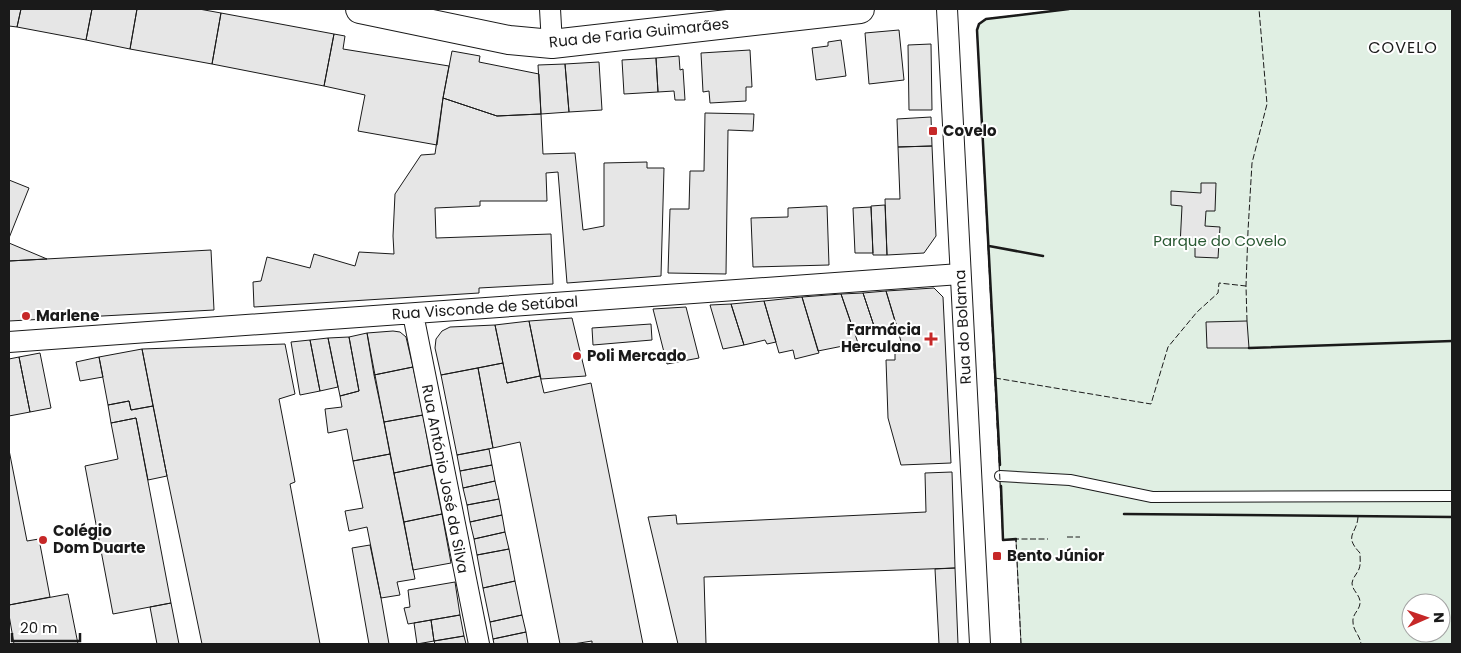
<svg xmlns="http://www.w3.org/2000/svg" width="1461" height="653" viewBox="0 0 1461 653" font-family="Poppins,sans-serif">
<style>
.green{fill:#e0efe3;stroke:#6a6a6a;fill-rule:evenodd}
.building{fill:#e6e6e6;stroke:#1a1a1a}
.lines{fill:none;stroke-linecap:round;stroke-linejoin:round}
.lane-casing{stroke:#1a1a1a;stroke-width:12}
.street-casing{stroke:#1a1a1a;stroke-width:22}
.secondary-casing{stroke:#1a1a1a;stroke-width:30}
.lane{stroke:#fff;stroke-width:10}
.street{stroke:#fff;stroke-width:20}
.secondary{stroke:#fff;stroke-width:28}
.fence{stroke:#1a1a1a;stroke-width:1;stroke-dasharray:6 2.5;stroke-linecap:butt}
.wall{stroke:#1a1a1a;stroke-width:2.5}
.poi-dot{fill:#c62828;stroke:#fff;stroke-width:2}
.labels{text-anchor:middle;stroke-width:4;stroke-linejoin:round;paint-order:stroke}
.street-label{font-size:15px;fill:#1a1a1a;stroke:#fff}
.poi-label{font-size:15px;font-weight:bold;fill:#1a1a1a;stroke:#fff;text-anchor:start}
.park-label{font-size:15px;fill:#2b5a34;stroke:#fff}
.neighbourhood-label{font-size:16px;letter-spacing:1px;fill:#1a1a1a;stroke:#fff}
</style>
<rect width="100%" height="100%" fill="#fff"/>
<!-- green -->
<path class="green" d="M1069 9H1452V644H1021L1016 540H1003L977 30 979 24 986 19ZM1411 603H1441V633H1411Z"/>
<!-- building -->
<path class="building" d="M9 9H21L17 27 9 26Z
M21 9H92L86 40 17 27Z
M92 9H137L130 49 86 40Z
M137 9H199L221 13 212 64 130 49Z
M221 13 334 34 324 86 212 64Z
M899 30 904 80 869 84 865 33Z
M334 34 345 36 343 49 449 66 443 98 437 145 358 131 365 95 324 86Z
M841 40 846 76 816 80 812 48 828 46V42Z
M931 44 932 110H909L908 45Z
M750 50 752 87H746V101L710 103 709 91 703 92 701 53Z
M452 51 480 56 479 62 539 74 541 114 497 116 443 98Z
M679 56 680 70 683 69 685 100H675L674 91 658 92 656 58Z
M656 58 658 92 624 94 622 60Z
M599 62 602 110 569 112 565 64Z
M565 64 569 112 541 114 538 65Z
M443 98 497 116 541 114 543 154 575 153 583 230 604 226V163L647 162V168H664L661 276 567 283 558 172 546 173 547 201H480V206L435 208 436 238 551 234 553 284 479 288V293L254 307 253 282 261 281 267 257 310 268 314 254 355 266 359 252 394 254 393 236 395 194 421 155 435 154Z
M705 113 754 114 753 131 728 130 726 274 668 273 670 209H689L690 171H704Z
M931 117 932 146 898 147 897 119Z
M932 146 936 236 924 253 887 255 885 199H900L898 147Z
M9 180 29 188 9 238Z
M1201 183H1216L1215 211H1206L1205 226 1220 227 1218 258 1195 257V247L1180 246 1182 206 1171 205V191L1201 193Z
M885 205 887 255H873L871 206Z
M827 206 829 265 753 267 751 218 788 217V208Z
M871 207 873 253H855L853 208Z
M9 243 47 259 9 261Z
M211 250 214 310 9 321V261Z
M934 288 943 297 951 463 901 465 888 418 886 360H895V348H903L886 291Z
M886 291 897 327 875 329 863 293Z
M863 293 875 329 854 332 841 294Z
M841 294 858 343 818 351 802 297Z
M802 297 819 353 795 359 793 350 779 353 764 301Z
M764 301 776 342 767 344 765 340 744 345 731 304Z
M731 304 744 345 723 349 710 305Z
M686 307 699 358 667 364 653 309Z
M572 318 586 376 541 379 529 321Z
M529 321 540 376 507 383 495 325Z
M1247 321 1249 348H1207L1206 322Z
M651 324 652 340 593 345 592 328Z
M495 325 503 363 441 375 435 348 436 339 442 331 450 327Z
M393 331 400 332 406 337 413 367 374 375 367 333Z
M367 333 390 454 353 461 347 429 328 433 325 409 342 407 340 396 359 391 349 337Z
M349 337 359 391 340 396 328 338Z
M328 338 338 387 320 391 310 340Z
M310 340 320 391 300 395 291 342Z
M285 344 295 394 279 399 295 482 290 484 320 644H202L167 476 142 349Z
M142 349 153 406 131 410 129 401 108 405 99 357Z
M40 353 51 408 30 412 19 357Z
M19 357 30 412 9 416V359Z
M99 357 103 377 80 381 76 362Z
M503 363 507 383 540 376 544 393 591 383 643 644H592V641L573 644H560L520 442 493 448 478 368Z
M413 367 423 415 384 422 374 375Z
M478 368 493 448 457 455 441 375Z
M129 401 131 410 153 406 167 476 148 480 136 418 111 423 108 405Z
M423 415 432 465 394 473 384 422Z
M136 418 171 603 113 614 85 466 118 459 111 423Z
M489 449 492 465 460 471 457 455Z
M9 450 27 541 39 539 50 597 9 605Z
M390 454 415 579 397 582 400 595 381 598 367 527 349 531 345 511 363 508 353 461Z
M432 465 442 514 404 522 394 473Z
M492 465 495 481 463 488 460 471Z
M952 472 955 568 704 577 706 644H678L648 517 676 515 677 524 926 512 925 473Z
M495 481 499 499 467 505 463 488Z
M499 499 502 515 470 522 467 505Z
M442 514 451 563 413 570 404 522Z
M502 515 505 532 474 539 470 522Z
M505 532 509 549 477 555 474 539Z
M370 545 381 598 389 644H369L352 548Z
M509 549 515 581 483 588 477 555Z
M955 568 958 644H939L935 569Z
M515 581 522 615 490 622 483 588Z
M455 582 460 615 408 624 404 608 410 607 408 590Z
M68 594 78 644H14L9 615V605Z
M171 603 179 644H157L150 607Z
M460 615 464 636 434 641 431 620Z
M522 615 526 632 493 639 490 622Z
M431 620 434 641 417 644 414 623Z
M526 632 528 644H494L493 639Z
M464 636 466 644H435L434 641Z"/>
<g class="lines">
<defs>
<path id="lane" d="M1000 476 1070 480 1152 497 1452 496"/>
<path id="street" d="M550 9 552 44
M947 9 980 644
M413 314 479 644
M9 342 960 274"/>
<path id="secondary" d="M360 9 509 40 552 44 860 9"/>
</defs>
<!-- lane casing -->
<use href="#lane" class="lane-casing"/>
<!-- street casing -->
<use href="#street" class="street-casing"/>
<!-- secondary casing -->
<use href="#secondary" class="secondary-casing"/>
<!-- lane -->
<use href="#lane" class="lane"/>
<!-- street -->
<use href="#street" class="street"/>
<!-- secondary -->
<use href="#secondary" class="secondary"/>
<!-- fence -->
<path class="fence" d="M1247 321 1246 286 1248 231 1252 163 1267 104 1259 9
M995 378 1151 404 1168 347 1197 312 1218 293 1219 283 1246 286
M1358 517C1357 534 1343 535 1360 553 1360 558 1361 564 1359 569 1357 574 1353 577 1352 583 1352 590 1359 594 1360 601 1361 610 1352 613 1353 622 1353 631 1360 635 1361 644
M1067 537H1080
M1016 542V539H1048
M1021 644 1016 539 1003 540 977 30 979 24 986 19 1069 9"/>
<!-- wall -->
<path class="wall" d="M989 246 1043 256
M1249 348 1452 341
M1000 465 977 30 979 24 986 19 1069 9
M1001 486 1003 540 1016 539
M1124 514 1452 517"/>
</g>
<!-- markers -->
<g class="poi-dot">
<rect x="928" y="126" width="10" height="10" rx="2.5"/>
<circle cx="26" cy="316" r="5"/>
<path d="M928.5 331.5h5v5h5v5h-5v5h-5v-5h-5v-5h5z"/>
<circle cx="577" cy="356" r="5"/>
<circle cx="43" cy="540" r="5"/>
<rect x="992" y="551" width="10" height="10" rx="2.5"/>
</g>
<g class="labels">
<!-- street labels -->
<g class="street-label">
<text transform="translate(639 33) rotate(-6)" y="5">Rua de Faria Guimarães</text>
<text transform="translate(485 308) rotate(-4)" y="5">Rua Visconde de Setúbal</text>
<text transform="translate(963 327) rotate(-93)" y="5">Rua do Bolama</text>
<text transform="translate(445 479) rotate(79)" y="5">Rua António José da Silva</text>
</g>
<!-- poi labels -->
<g class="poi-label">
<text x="943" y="136">Covelo</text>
<text x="36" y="321">Marlene</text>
<text x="921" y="335" text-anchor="end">Farmácia<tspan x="921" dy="17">Herculano</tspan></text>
<text x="587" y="361">Poli Mercado</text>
<text x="53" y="536">Colégio<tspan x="53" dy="17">Dom Duarte</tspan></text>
<text x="1007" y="561">Bento Júnior</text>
</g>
<!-- park labels -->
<g class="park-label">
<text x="1220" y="246">Parque do Covelo</text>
</g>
<!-- neighbourhood labels -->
<g class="neighbourhood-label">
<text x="1403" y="53">COVELO</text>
</g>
</g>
<!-- border -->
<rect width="1461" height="653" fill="none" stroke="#1a1a1a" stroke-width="20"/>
<!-- north arrow -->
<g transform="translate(1426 618) rotate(88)"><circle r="24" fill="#ffffff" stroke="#a3a3a3"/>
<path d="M0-4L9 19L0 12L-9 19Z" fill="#c62828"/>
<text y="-8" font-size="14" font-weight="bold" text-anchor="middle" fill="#1a1a1a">N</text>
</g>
<!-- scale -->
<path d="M12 633v8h68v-8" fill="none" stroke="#1a1a1a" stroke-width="2.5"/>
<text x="20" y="633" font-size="15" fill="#1a1a1a" stroke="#ffffff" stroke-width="4" paint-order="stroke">20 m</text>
</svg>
